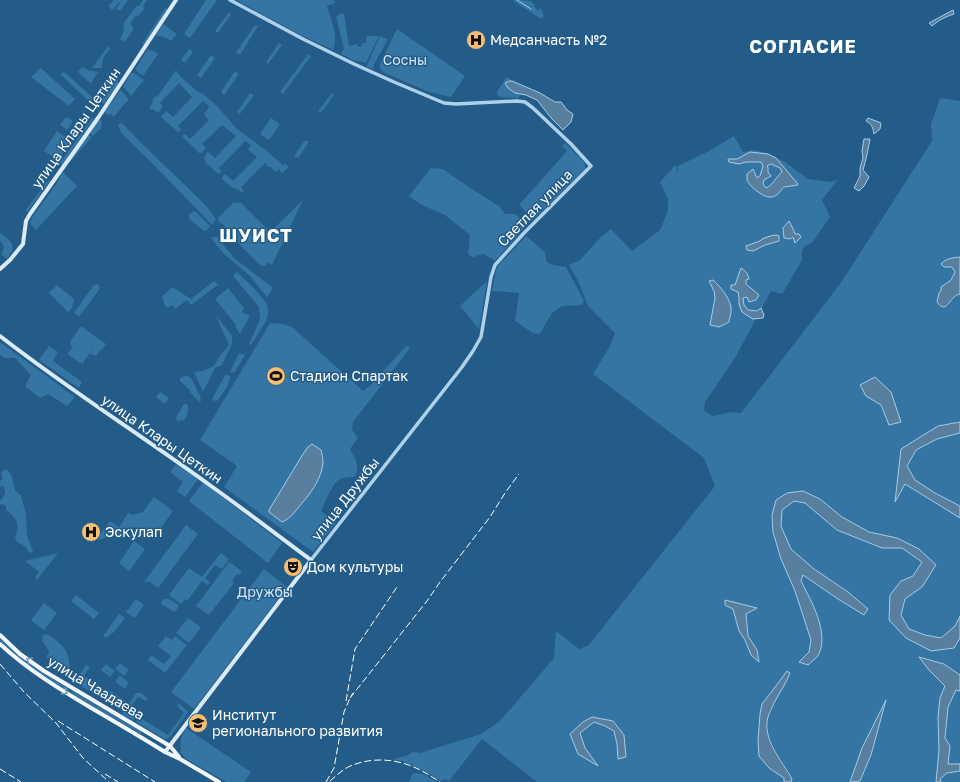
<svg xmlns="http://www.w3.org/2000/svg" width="960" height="782" viewBox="0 0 960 782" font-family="'Golos Text',sans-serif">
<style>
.green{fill:#3475a3;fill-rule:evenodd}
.water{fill:#58809e;stroke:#a2cdeb;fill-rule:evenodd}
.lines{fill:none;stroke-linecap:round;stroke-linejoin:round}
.stream{stroke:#a2cdeb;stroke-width:1}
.tertiary{stroke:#aed1ea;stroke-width:3.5}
.secondary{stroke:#d9eaf8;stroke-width:4}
.primary{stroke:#f2f8fe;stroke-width:4}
.rail{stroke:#fff;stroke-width:1;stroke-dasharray:7 3;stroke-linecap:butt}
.oneway{stroke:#769ab7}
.labels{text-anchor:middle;stroke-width:3;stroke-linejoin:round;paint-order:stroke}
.poi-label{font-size:14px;fill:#fff;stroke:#235c88;text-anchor:start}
.park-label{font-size:14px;fill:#d2e8f7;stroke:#235c88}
.street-label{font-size:14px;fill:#fff;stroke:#235c88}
.district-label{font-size:18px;font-weight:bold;letter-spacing:1px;fill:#fff;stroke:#235c88}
</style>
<rect width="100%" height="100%" fill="#235c88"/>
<!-- green -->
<path class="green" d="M114 0H128L120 11 116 9 120 3H119L112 10 108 6Z
M143 0H147L143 6 145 8 138 16 136 15 130 24 133 27V30L125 42 120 39C123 33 125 30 123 24L137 5 139 6Z
M206 0H217L190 38 184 34Z
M236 0H334L335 3 327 6C331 20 339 36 333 50L303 36Z
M512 0C518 0 528 0 532 2 535 5 534 8 538 10L541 8 544 16 541 19Z
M166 7 167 9V10L144 45 142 44Z
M229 12 231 14 218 33 215 31Z
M342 13 344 14 349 46 357 44 358 47 362 46V43H366V38L367 36H379L366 63 359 61H355L341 54 344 49 336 16Z
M163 24 177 34 171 41C166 37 162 37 156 35Z
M255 25 258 26 240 55 236 52Z
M397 29 465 76 451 97 429 92 383 72 380 68V64Z
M380 36 387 39V40L380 55 379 54 373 67 374 68 373 69 367 67V65Z
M279 43 282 45 268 64 266 62Z
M108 46 110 49 103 58 102 68H92Z
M189 49 193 52 185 63 181 60Z
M147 50 154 51 158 54 143 76 135 70Z
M308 54 311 56 283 94 280 92Z
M211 55 215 58 201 78 197 75Z
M82 67 88 70 98 72 91 83C86 80 82 76 78 72Z
M41 68 75 99 69 106 31 77Z
M176 70 180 76 197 91 203 94 217 106 236 128 264 149 283 165 286 164 289 167 282 173 279 169 276 172 271 167H268L265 163 241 187 244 191 242 193 238 189 231 187 222 179V177L225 174 233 181 257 157 248 150 251 145 245 141 219 168 222 171 218 174 206 163 204 157 208 152 215 158 236 136 222 125 202 144 206 148 201 153H199L182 136 185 134 190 139 209 120 204 114 208 109 209 106 203 101 178 126 181 129 178 132 161 117 166 111 173 117 192 97 179 83 160 103 163 106 159 112H157L153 109H149L153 102 152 101 155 96 157 97Z
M235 71 239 74 224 95 221 92Z
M64 72 99 103 100 108 98 110 60 74Z
M106 73 111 76 113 79 106 89 103 96 100 93 111 78 106 74Z
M131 73H134L144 80 131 96 123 87Z
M507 77 512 81 507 82 506 83C510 90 515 94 523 94L519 96V98L500 97 497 94 498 90Z
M116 79 118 81V84L104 104 100 102Z
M120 91H122L129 100 126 102 114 117 110 114 108 115 104 112Z
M250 93 254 95 240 114 237 112Z
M332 93 334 95 321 113 318 111Z
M940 98 960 101V257L950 259 943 262 944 267H952L955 272C952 279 950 279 945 284 941 289 938 296 937 302L939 305H948L954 296 960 294V422L938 426 901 449 896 501 905 484 960 518V616L955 626 941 638 925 635 909 629 901 615 905 599 922 587 936 566 897 538 869 532 842 517 820 499 787 493 773 532 781 559 795 591 811 641 809 652 800 663 822 640 820 623 812 604 801 581 803 575 838 599 864 615 868 609 848 592 814 569 791 549 781 526 782 510 794 501 805 503 837 530 882 548H902L923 563 913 576 901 581 891 595 906 638 954 648 960 638V675L944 664 920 657 929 670 946 686 940 698 939 750 936 782H860L871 755 885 703 850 782H791L792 779 788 770 776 752 767 733 768 717 787 671 776 686 762 704 769 768 784 778V782H537L482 739 449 781 445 779 441 781C426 772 410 762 393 759L406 756 413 752 420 753 481 734 500 721 554 658 556 631 579 649 588 646 715 486 704 458 593 374 610 346 615 333 588 306 579 283 569 265 580 260 601 237 611 229 632 251 660 230 668 211V199L660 182 670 171 672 172 671 170 673 167 677 165V171L675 174 678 171V166L709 151 734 136 743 152 754 150 767 153 785 162 808 179 831 182 838 179 822 200 830 217 812 243 805 246 802 251V260L782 294 771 291 735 358 705 402 704 411 713 416 731 412 741 413 840 284 932 141 931 124ZM881 405 901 422 889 425ZM757 608 746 614 748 636 757 650 751 655 745 640 739 631 733 609ZM592 717 624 735 618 758 617 744 614 731 605 726 594 722 580 732 585 748 597 765 571 734Z
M67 117 73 121 67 130 60 125 64 119Z
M92 118H93V120L62 165 59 164Z
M271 118 280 124 269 140 260 134Z
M99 120 102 121 101 128 93 136 90 133Z
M122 123C143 146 167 167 190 190 199 199 209 208 216 219L212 225 150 161 122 134 118 125Z
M57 131 71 141 58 160 44 151Z
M87 134 92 137 68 164 67 163Z
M305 140 309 142 298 158 294 156Z
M565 143 584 162 585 165V169L535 218 533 219 519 205 567 151 562 146Z
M431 168 443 169 463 183 494 203 499 206 505 214H515L527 225 495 261 484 254 477 255 474 258 468 254 470 235 445 215 422 205 409 196Z
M63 172 77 186 36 230 30 223 33 216 55 186Z
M48 180 50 181 27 212 25 211Z
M303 200 272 265 268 262 266 265 261 266 229 234 224 225 219 222 218 218 234 202 238 203 240 202 270 232Z
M195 211 210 226 206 231H204L189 219V214Z
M0 233C12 242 18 245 7 259L4 257 1 254C4 248 5 246 0 241Z
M216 236 234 258 272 287V290L267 297 250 276 224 254 211 238Z
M526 236C529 238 543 250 545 253 546 256 545 259 547 262 552 266 561 266 566 267L584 301 582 305 562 306 552 313 541 332 538 334 533 333 515 321 519 293 492 291 495 276 497 267Z
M237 272C244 279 267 299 268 308 269 312 267 317 266 321L251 345 249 344 260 319 259 307 233 276Z
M214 281 218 285 191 305 187 300 175 309 173 305 166 308 162 297 172 287 191 299Z
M487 281 479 329 460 306Z
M97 284 99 285 100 288 86 308 79 316 74 313 93 286Z
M57 285 74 299 72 308 68 312 49 293Z
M228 288 244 308 242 312 250 316 240 334 235 326 236 325 215 299Z
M215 314 232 336V344L222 365 215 368 203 392 194 372 203 371 214 366 219 357 229 345Z
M270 323 283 324 292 327 363 391 368 387H369L406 346 410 348 353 422 352 430 358 438 350 449C355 458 361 467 354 477 349 477 343 477 339 480 331 485 325 503 321 511L336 523 313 552 224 487 237 466 200 440Z
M80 327H82L106 344 100 352 99 351 96 356 90 354 94 347 82 364 67 354 72 348 70 342Z
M0 342 75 397 67 406 48 394 40 398 25 386 31 375 15 358H5L0 355Z
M49 346 58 352 53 361 82 382 79 388 39 360Z
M239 353 245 355 234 373 230 372Z
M225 375H228L230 377C230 385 222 394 218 400L214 401 212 399Z
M186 376H188L192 379 197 390 200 396 201 401 200 402 194 397 190 392V390L180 381V378Z
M160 392 169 398 165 404 156 397Z
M184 404H186L188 406C189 412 187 416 184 420L177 421 176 417 177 416Z
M960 433V506L935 493 915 480 907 466 916 450 937 439Z
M176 464 198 479 185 497 177 491 183 482 170 472Z
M5 469 8 470 12 477 15 490 21 496 26 514 27 536 33 551 31 553 28 551 25 546 17 542 15 537C21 525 16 517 6 510V506L2 504 0 505V501C4 497 7 492 3 486L0 487V481L3 478 1 473Z
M203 482 282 543 268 563 189 501Z
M154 497 173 511 153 539 135 527 99 540V535L110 521 119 527 128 513 132 515 143 512Z
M186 525 198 534 158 588 150 582H144Z
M134 541 145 549 129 571 119 563Z
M58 553 36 581V576L39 572 25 561Z
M221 553 229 559 222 569 215 565 205 578 210 582 208 585 202 581 187 601 185 599 181 604 169 595 189 568 202 577Z
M229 562 242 571 239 575 237 574 232 581 234 583 209 615 196 606Z
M264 569 287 587 194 709 171 692Z
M76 595 99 613 94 619 71 601Z
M136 599 144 605 135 618 126 612Z
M164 599C169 598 175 603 179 606L178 608 174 612 161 604 162 601Z
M44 603 57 613 44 630 31 620Z
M119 614 125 618 113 633H112L108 637 107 636 106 638 103 636Z
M188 618 201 627 189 643 176 633Z
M46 634C50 635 53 638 57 641 67 648 69 657 70 669L69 670C61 669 54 662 47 658V656L49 653C48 648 43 644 42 639L43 635Z
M166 636 172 640 175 636 187 645 165 673 148 660 151 655 164 664 171 656 158 646Z
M0 638 27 662 36 669 69 689 68 691 35 670 0 641Z
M120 663 129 670 124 676 115 669Z
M106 664 115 671 110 677 101 670Z
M86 665 90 667 84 676 109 693 111 691 125 701 119 708 74 682Z
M120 675 129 683 125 689 115 682Z
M956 690 960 691V764H947L950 746 945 738 948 707Z
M72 691 142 732 141 734 71 693Z
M136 693H141L148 699 146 701 138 697 128 711 136 716 133 720 122 714Z
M179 703 188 712 169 738 165 739 136 722 139 717 168 735 184 713 177 706Z
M186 728 251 772 244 782H227L186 759 181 753C180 741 180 739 186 728Z
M960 771V782H941L939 779 947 773Z
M413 773 423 774 437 782H409Z"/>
<!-- water -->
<path class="water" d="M953 10 954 14C945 17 939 20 932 26L929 23Z
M509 81H512L540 93 555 102H561L567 110 573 114 571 122 563 130 552 119 537 100 526 95 515 93 507 87 505 83Z
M868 118 881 123 880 129 874 134C873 128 872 124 866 121Z
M864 139H870C868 150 866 160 863 170L869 177 864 186 859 191 854 188 860 176V168L863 158 862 151Z
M750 152 768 154 776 158 797 183 798 185 784 187C780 191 777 198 769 197 763 197 749 186 747 180 747 178 747 176 747 174L753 169 757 178 760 176 763 166 761 162H746L739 164 729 162 728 159H737ZM771 164 780 168 782 172C776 177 773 185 766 188L763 184 764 180 771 176 768 172V167L767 166Z
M789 221 794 231 795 234H799L801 237 795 243 793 237 790 239 784 238 783 228Z
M776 235 779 236V241L765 245 753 251 747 250 746 246 760 241 762 239 770 236Z
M960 257V294C957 295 956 295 954 297 948 303 945 313 937 302L939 293 941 291V287L951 280 955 272 952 267H944L941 264C946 258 953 258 960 257Z
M741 268C746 271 748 274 749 279L746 280V284L759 295 756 300 749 302 747 297 743 298 744 305 748 310 757 311 761 308 764 315 763 318 753 319 742 312 739 304V298L738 292 731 289V285H735Z
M713 280C721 287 733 302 731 312 731 315 729 319 729 322L719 327 710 325 715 298 714 291 709 281Z
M875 377 891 392 901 422 889 425 881 405 866 396 860 385Z
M960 422V433L937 439 916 450 907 466 915 480 935 493 960 506V518L905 484 895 502 901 449 938 426Z
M312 444 321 450C322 454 323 459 323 463 321 481 309 495 298 508 294 513 288 520 282 522L269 512V510L303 454 308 447Z
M803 491 820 499 842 517 869 532 897 538 919 549 936 565 922 587 905 599 901 615 909 629 925 635 941 638 955 626 960 616V638L954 648 931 651 906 638 889 620 890 595 901 581 913 576 922 562 902 548H882L837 530 805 503 794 501 782 510 781 526 791 549 814 569 848 592 868 609 864 615 838 599 803 575 801 581C811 601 829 631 819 654 817 658 811 662 808 665L799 662 809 652 811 640 795 591 781 559 773 532 772 515 776 500 787 493Z
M725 600 757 608 746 614 748 636 757 650 759 662 751 655 745 640 739 631 733 609 725 605Z
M919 657 944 664 960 675V691L956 690 948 707 945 738 950 746 948 764H960V771L947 773 940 779 941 782H936L939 750 938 717 940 698 945 686 929 670Z
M787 671 790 673C786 684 779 693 774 703 772 708 769 713 768 717 762 740 782 760 792 779L791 782H784V778L769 768 759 756 758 741 760 714 762 704 776 686Z
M886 700 871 755 860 781 850 782 862 748Z
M592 717 613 721 624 735 626 757 618 759 617 744 614 731 605 726 594 722 580 733 585 748 598 766 578 754 570 734 583 722Z"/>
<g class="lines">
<!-- stream -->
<path class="stream" d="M517 0 531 9"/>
<!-- tertiary -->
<path class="tertiary" d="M230 0 303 39 354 64 394 82 444 103 456 104 517 101 525 102 533 108 571 144 591 166 525 232 495 265 491 277 481 337 473 351 462 367 311 560"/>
<!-- secondary -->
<path class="secondary" d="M0 269 10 260 23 244 26 221 30 214 98 118 176 0
M0 336C68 389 141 435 211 486 245 510 278 536 311 560L165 752"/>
<!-- primary -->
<path class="primary" d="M0 635 20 654 44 671 170 746 179 757
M0 644C28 670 61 690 93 709 117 723 141 737 165 752L180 759 219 782"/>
<!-- rail -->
<path class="rail" d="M0 664 24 692 56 723 83 758 109 782
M350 698 427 601 440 582 490 517 505 493 519 474
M346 701 355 649 397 587
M58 721 155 782
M0 769 21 782
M105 774 118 782
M330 781C337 775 344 768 353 765 373 757 397 759 416 768 425 772 432 777 440 782
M326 782 334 768 344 712 350 698 353 693"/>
</g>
<!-- one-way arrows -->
<defs><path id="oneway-chevron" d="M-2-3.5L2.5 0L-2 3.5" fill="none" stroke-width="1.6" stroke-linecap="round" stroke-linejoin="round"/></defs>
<g class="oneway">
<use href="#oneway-chevron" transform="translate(29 660) rotate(-145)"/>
<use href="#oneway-chevron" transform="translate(65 692) rotate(32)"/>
</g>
<!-- icons -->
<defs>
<symbol id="hospital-disc" viewBox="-11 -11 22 22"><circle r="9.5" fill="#f5be71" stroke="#235c88"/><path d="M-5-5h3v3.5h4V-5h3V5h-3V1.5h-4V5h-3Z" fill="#111"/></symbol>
<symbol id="stadium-disc" viewBox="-11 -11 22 22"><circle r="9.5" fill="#f5be71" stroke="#235c88"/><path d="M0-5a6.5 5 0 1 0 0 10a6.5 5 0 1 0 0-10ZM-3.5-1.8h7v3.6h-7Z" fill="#111"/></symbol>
<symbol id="theatre-disc" viewBox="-11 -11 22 22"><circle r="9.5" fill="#f5be71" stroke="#235c88"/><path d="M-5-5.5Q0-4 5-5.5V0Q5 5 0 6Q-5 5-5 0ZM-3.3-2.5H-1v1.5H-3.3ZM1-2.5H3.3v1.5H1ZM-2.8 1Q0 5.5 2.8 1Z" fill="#111"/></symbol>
<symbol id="university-disc" viewBox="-11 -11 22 22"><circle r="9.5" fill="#f5be71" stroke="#235c88"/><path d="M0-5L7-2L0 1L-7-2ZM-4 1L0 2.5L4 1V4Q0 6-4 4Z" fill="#111"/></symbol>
</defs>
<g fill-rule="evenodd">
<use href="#hospital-disc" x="465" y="29" width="22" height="22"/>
<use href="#stadium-disc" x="265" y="365" width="22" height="22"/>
<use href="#hospital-disc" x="80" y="521" width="22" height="22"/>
<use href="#theatre-disc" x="282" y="556" width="22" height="22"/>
<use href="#university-disc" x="187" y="712" width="22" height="22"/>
</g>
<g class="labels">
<!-- poi labels -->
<g class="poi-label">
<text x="490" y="45">Медсанчасть №2</text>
<text x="290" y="381">Стадион Спартак</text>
<text x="105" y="537">Эскулап</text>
<text x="307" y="572">Дом культуры</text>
<text x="212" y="720">Институт<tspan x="212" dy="16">регионального развития</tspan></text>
</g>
<!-- park labels -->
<g class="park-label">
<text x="405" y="65">Сосны</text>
<text x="265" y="597">Дружбы</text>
</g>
<!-- street labels -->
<g class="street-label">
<text transform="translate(76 128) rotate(-55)" y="5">улица Клары Цеткин</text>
<text transform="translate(535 208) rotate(-46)" y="5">Светлая улица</text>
<text transform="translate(162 439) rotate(35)" y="5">улица Клары Цеткин</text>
<text transform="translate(345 499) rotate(-52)" y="5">улица Дружбы</text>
<text transform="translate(96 688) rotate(31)" y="5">улица Чаадаева</text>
</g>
<!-- district labels -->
<g class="district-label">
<text x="803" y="53">СОГЛАСИЕ</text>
<text x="256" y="242">ШУИСТ</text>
</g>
</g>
</svg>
